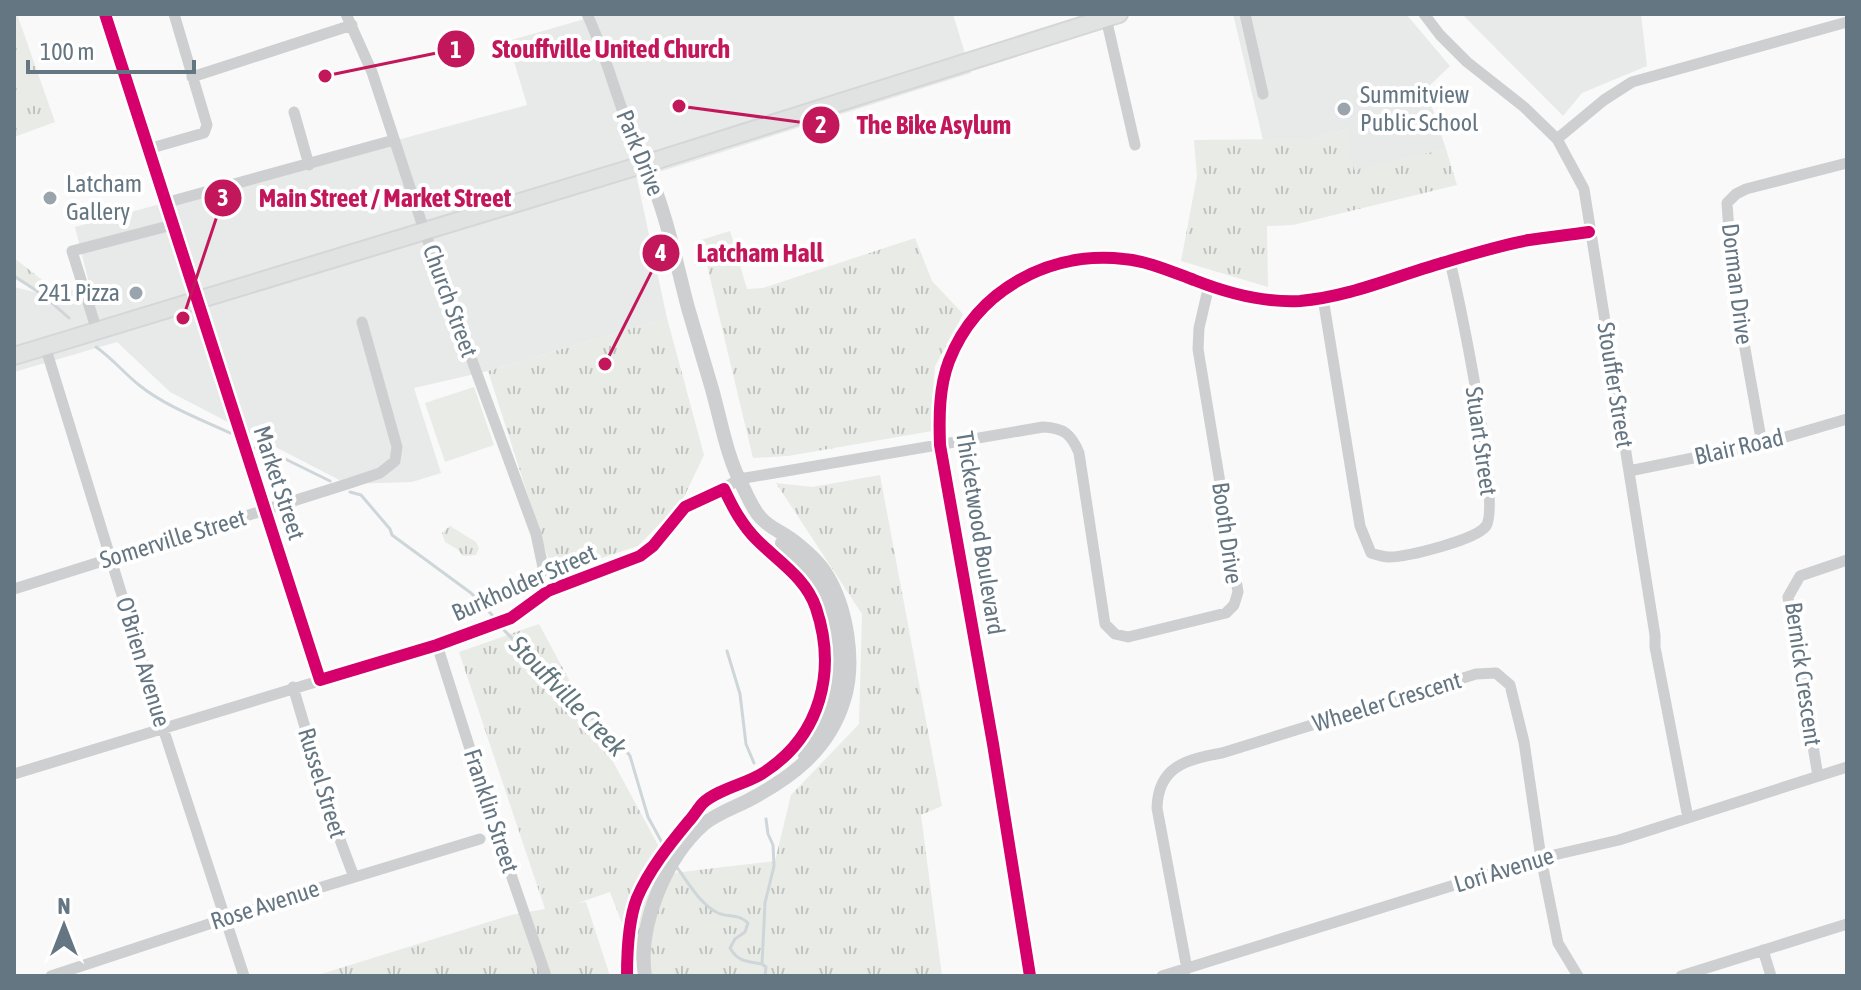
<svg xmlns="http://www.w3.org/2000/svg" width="1861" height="990" viewBox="0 0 1861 990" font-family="'Asap Condensed',sans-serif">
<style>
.built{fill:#e8e9e9}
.green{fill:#e8ebe6}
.park{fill:url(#park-tufts)}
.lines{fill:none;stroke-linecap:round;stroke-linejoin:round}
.stream{stroke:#ced6d9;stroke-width:3}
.secondary-casing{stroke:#d5d6d7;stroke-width:20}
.minor{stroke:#cecfd0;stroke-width:11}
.tertiary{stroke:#cecfd0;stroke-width:14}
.secondary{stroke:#e1e2e2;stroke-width:16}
.cycleway-casing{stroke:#fff;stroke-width:17}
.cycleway{stroke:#d6006c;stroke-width:12}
.poi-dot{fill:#99a4ac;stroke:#fff;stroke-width:3}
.labels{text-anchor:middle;stroke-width:8;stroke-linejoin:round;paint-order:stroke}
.poi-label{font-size:24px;fill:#657683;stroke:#fff;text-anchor:start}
.street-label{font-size:24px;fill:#657683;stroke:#fff}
.water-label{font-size:26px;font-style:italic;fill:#60757c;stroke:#fff}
.leader{fill:none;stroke:#c2185b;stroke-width:3}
.callout-dot{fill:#c2185b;stroke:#fff;stroke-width:3}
.mark-label{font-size:24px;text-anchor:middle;font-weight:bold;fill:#fff}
.callout-label{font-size:26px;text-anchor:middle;font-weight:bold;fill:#c2185b;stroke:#fff;stroke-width:8;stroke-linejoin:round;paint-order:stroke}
</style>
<defs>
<pattern id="park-tufts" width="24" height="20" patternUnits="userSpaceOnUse" patternTransform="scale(2)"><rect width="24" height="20" fill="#e8ebe6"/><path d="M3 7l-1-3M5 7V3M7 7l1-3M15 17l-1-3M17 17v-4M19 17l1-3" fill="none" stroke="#c0c3c0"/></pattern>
</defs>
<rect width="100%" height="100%" fill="#f9f9f9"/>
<!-- built -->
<path class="built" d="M602 14H953L971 73 637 179 667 318 488 371 414 388 441 473 412 482 347 484 170 392 117 342 14 372V287L55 297 89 283 75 227 527 105 508 41Z
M1233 14H1406L1450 66 1426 89 1446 149 1353 171 1346 130 1311 139 1263 140Z
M1462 14H1641L1647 66 1582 93 1563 116Z"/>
<!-- green -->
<path class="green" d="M474 387 494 445 445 462 425 403Z"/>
<!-- park -->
<path class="park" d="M14 14H17L55 122 14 137Z
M1346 130 1354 170 1446 149 1457 185 1293 225 1267 226 1268 287 1181 261 1197 176 1194 140 1311 139Z
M730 231 747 289 763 288 915 238 932 281 963 314 935 366 931 413 932 431 788 456 753 458 701 240Z
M14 258 59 293 43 295 14 278Z
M667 318 704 455 682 501 638 546 553 574 488 371Z
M880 475 942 806 921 815 942 976H642L610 892 578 903 586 902 610 976H315L511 915 545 909 459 652 539 624 673 873 775 861 791 795 859 724 862 614 776 483 812 487Z
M450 526 476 542 479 548 476 555 463 556 457 549 445 542 442 533Z"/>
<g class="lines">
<!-- stream -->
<path class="stream" d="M14 276 43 295 69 318
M96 347C112 358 124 373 139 385 165 406 200 419 230 433
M255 448 273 453 330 481
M350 492 361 495 390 529 392 535 471 593 494 617
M504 630 578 707 619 741 630 756 648 817 671 859
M727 651 740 694 746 744 754 763
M675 865C687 880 700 905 718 913 729 918 738 913 748 923L745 932 735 939 730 948C738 962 747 961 762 964
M765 976 766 967 762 964 765 903 774 866 773 845 768 834 766 819"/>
<defs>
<path id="secondary" d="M14 356 645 164 1119 14"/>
</defs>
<!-- secondary casing -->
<use href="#secondary" class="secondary-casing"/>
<!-- minor -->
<path class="minor" d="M105 14 320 680
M346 14 372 72 424 230 536 534 548 591
M587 14C610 63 620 116 645 164
M1245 14 1263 94
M1424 14 1440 35 1467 62 1524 107 1557 139 1584 189 1655 635V647L1688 818
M1106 18 1135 145
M192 77 352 25
M294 112 309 165
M1557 139 1604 100 1632 82 1847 22
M148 149 204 133 207 125 174 14
M165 203 394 140
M1323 298 1360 526 1371 553C1377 555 1383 557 1389 557 1407 557 1476 540 1486 526 1502 505 1459 296 1450 262
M97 331 72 251 172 225
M45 346 163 728 244 976
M1762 444 1732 276 1727 203 1736 194 1746 189 1847 163
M1629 471 1762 444 1847 419
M14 589 344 485 380 473 395 461 397 447 362 322
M437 645 497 834 546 976
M293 687 333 821 354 877
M14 774 437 645 511 618 548 591 640 556 653 546 685 507 714 495 739 479 1043 427C1063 428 1071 433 1079 453L1105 624 1115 634 1128 637 1226 613 1234 605 1238 592 1198 349 1199 328 1209 285
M1818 776 1788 597 1800 576 1847 560
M1763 950 1771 976
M1187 969 1157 808C1158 767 1186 759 1222 753L1476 674 1496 673 1510 685 1524 742 1541 858 1558 943 1578 976
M51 976 312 890 480 839
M1030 976 993 744 940 445C939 417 939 387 949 361 977 289 1050 251 1124 259 1148 261 1172 272 1194 280 1227 293 1264 303 1300 301 1346 297 1386 280 1429 267 1462 257 1496 246 1529 240 1549 237 1569 235 1589 232
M1162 976 1541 858 1619 840 1847 767
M1681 976 1847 924"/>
<!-- tertiary -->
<path class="tertiary" d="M782 543 812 576 832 614 837 658 834 694 805 755
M645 976C637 926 666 857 704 824 716 814 733 808 747 801 791 778 829 750 844 700 856 662 847 606 825 572 817 560 798 543 785 535 777 530 768 526 761 518 753 510 748 497 743 487 727 458 721 421 712 389 704 362 696 335 688 308 675 258 666 211 645 164"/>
<!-- secondary -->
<use href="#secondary" class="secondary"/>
<defs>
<path id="cycleway" d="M105 14 320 680 437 645 511 618 548 591 640 556 653 546 685 507 724 489C733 508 742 525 757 540 778 561 806 578 816 608 837 671 821 736 763 773 746 784 718 789 703 803 698 808 694 816 688 822 669 845 649 870 637 898 628 921 627 952 627 976
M1030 976 993 744 940 445C939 417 939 387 949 361 977 289 1050 251 1124 259 1148 261 1172 272 1194 280 1227 293 1264 303 1300 301 1346 297 1386 280 1429 267 1462 257 1496 246 1529 240 1549 237 1569 235 1589 232"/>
</defs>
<!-- cycleway casing -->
<use href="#cycleway" class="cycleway-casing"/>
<!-- cycleway -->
<use href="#cycleway" class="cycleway"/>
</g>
<!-- markers -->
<g class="poi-dot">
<circle cx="1344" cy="109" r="8"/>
<circle cx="50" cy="198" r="8"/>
<circle cx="136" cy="293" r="8"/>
</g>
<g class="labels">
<!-- poi labels -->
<g class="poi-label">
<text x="1360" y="103">Summitview<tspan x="1360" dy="28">Public School</tspan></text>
<text x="66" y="192">Latcham<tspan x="66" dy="28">Gallery</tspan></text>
<text x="120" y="301" text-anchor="end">241 Pizza</text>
</g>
<!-- street labels -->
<g class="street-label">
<text transform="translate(640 153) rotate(68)" y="8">Park Drive</text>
<text transform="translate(1737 284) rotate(83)" y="8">Dorman Drive</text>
<text transform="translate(450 301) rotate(70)" y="8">Church Street</text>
<text transform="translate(1615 385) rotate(81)" y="8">Stouffer Street</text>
<text transform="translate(1481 441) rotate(82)" y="8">Stuart Street</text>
<text transform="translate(1739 447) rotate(-13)" y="8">Blair Road</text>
<text transform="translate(279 483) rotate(72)" y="8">Market Street</text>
<text transform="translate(980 533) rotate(81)" y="8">Thicketwood Boulevard</text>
<text transform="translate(1227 533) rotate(82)" y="8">Booth Drive</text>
<text transform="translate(173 539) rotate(-17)" y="8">Somerville Street</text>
<text transform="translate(524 583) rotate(-24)" y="8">Burkholder Street</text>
<text transform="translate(143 662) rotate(73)" y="8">O'Brien Avenue</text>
<text transform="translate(1803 674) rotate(82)" y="8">Bernick Crescent</text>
<text transform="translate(1387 702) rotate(-17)" y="8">Wheeler Crescent</text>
<text transform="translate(322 783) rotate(73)" y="8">Russel Street</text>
<text transform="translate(491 811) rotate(72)" y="8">Franklin Street</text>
<text transform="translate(1504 870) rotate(-17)" y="8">Lori Avenue</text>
<text transform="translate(265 905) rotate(-18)" y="8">Rose Avenue</text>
</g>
<!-- water labels -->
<g class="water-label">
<text transform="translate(568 696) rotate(46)" y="9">Stouffville Creek</text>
</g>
</g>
<!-- callouts -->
<path class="leader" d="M325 76L456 49M679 106L821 125M183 318L223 198M605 364L661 253"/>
<g class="callout-dot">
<circle cx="325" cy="76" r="8"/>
<circle cx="679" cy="106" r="8"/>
<circle cx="183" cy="318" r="8"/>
<circle cx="605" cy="364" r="8"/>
<circle cx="456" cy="49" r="20"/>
<circle cx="821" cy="125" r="20"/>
<circle cx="223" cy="198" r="20"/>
<circle cx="661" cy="253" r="20"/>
</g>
<g class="mark-label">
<text x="456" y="58">1</text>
<text x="821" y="133">2</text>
<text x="223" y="206">3</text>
<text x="661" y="261">4</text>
</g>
<g class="callout-label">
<text x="611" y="58">Stouffville United Church</text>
<text x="934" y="134">The Bike Asylum</text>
<text x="385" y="207">Main Street / Market Street</text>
<text x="760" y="262">Latcham Hall</text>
</g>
<!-- border -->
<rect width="1861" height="990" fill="none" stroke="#657683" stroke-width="32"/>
<!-- north arrow -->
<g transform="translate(64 926)" stroke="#ffffff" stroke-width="6" paint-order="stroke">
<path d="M0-6L14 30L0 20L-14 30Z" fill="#657683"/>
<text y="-12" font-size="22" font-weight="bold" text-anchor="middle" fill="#657683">N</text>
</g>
<!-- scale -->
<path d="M28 60v12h166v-12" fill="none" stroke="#657683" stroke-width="4"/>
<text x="40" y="60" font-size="24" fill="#657683" stroke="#ffffff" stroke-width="6" paint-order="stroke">100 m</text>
</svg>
